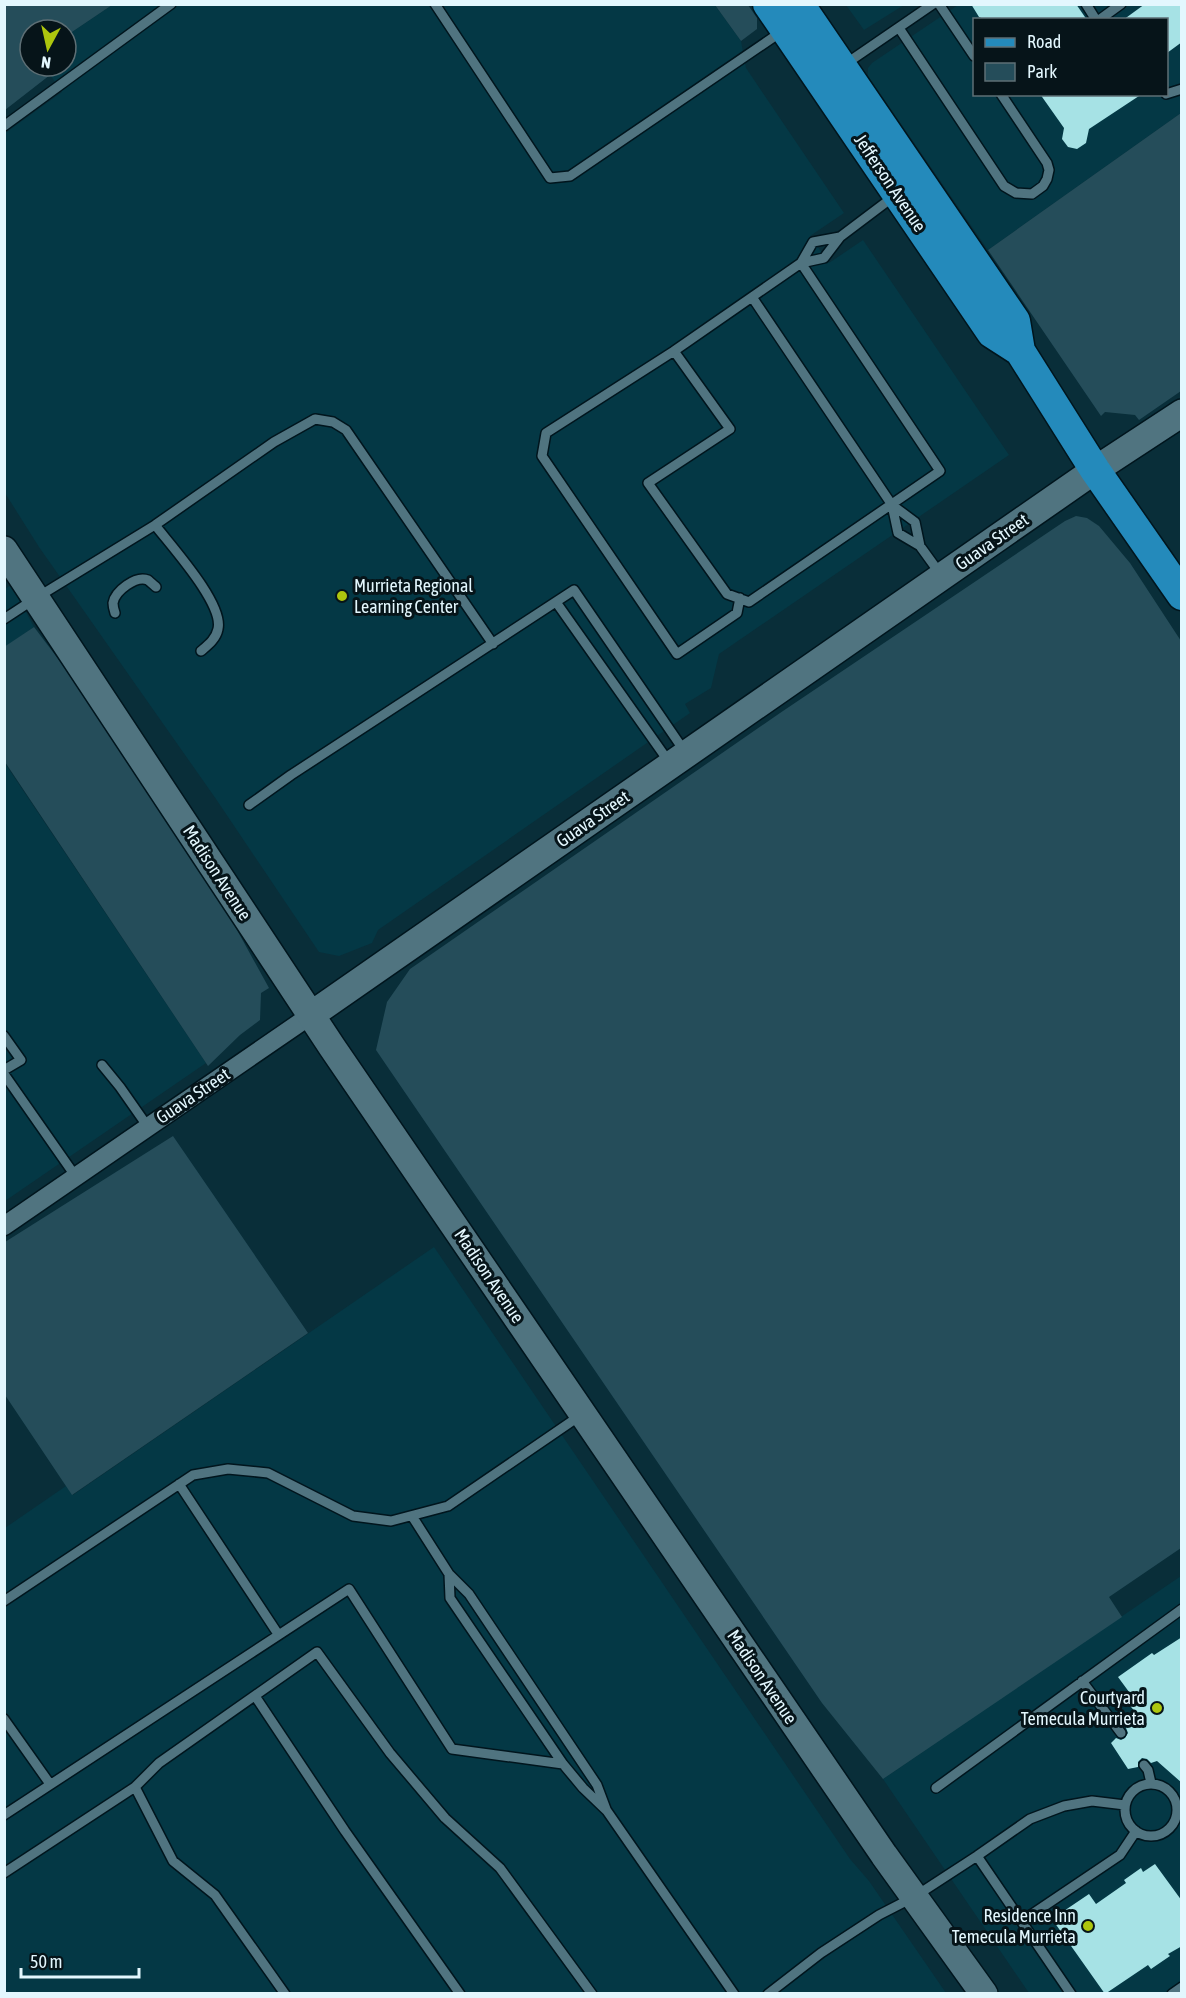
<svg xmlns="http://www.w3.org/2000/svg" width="1186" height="1998" viewBox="0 0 1186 1998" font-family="'Asap Condensed',sans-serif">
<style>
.built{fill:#043845;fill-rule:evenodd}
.green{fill:#254d5a}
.building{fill:#a6e2e5}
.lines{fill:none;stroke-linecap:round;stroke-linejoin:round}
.lane-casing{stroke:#00151d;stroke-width:12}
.street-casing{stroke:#00151d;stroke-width:21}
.secondary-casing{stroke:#00151d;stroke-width:30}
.primary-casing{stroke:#00151d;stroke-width:33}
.lane{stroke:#507480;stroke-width:9}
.street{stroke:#507480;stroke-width:18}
.secondary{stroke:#507480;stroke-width:27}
.primary{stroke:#248abb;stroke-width:30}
.poi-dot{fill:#adc60e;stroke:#061419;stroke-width:2}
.labels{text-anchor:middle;stroke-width:6;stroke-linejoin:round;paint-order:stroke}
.street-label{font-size:18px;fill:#e3f7fe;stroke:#061419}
.poi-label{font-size:18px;fill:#e3f7fe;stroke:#061419;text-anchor:end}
</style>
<rect width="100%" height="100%" fill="#092e39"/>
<!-- built -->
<path class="built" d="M112 5H715L741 41 746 68 844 213 810 236 829 263 863 240 1009 455 719 654 711 688 685 704 690 713 378 930 372 943 339 956 319 952 216 799 39 547 5 493 4 134 62 92 44 66H66V36Z
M846 5H904L864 30Z
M958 5H1181V113L988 250 868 76V68L872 63ZM974 20H1166V94H974Z
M11 585 34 627 5 647V589Z
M4 762 206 1063 5 1201H4Z
M434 1247 850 1859 869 1881 946 1993 5 1994V1528L66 1486 73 1495Z
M1181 1576V1993H1029L883 1779Z"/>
<!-- green -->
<path class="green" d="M5 4H112V5L66 36V30H30V66H44L50 75 5 110Z
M715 5H748L757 18V29L741 41Z
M1181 113V391L1139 420 1135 415 1105 412 1101 416 988 250Z
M1076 516 1087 518 1099 526 1130 563 1181 641V1548L1109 1597 1122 1617 883 1779 822 1703 376 1050 387 1002 410 969 780 713 1065 521Z
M34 627 103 718 198 859 269 988 261 993 260 1020 240 1035 208 1066 5 762 4 647Z
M173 1136 308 1333 72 1495 5 1395V1242Z"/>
<!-- building -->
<path class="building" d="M971 4H1076L1087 20H986L979 17Z
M1145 4H1182V42L1167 53V20H1123Z
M1040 94H1142L1089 129 1086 143 1077 149 1068 147 1062 139 1064 128Z
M1182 1637V1783L1157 1761 1151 1763 1147 1759 1142 1758 1138 1762V1767L1128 1769 1111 1743 1116 1738 1121 1740 1125 1738 1128 1733 1126 1728 1138 1715 1125 1700 1132 1696 1118 1677 1152 1653 1154 1655Z
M1155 1864 1182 1901V1946L1168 1954 1170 1956 1151 1969 1148 1965 1105 1994 1052 1919 1089 1894 1096 1904 1126 1883 1124 1880 1141 1868 1143 1872Z"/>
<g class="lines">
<defs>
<path id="lane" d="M435 4 550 178 570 176 781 32
M939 4 974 56
M1086 4 1096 20
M1099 20 1121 4
M899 28 1004 186 1016 193 1032 194 1043 186 1047 179 1049 170 1047 163 1001 94
M844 65 933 4
M1166 94 1182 89
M4 126 171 4
M840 237 813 242 801 263 824 258 840 237 893 197
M801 263 940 471 749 602 727 594 648 483 730 429 674 351Z
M752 297 892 505 915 522 920 546 941 575
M674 351 546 433 542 456 677 654 737 613 740 598
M892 505 898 533 920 546
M155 525C172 547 224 604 218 629 216 639 208 645 201 651
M556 602 669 762
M115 613C114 610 113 607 113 603 115 591 136 575 148 580 149 581 155 586 156 587
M4 619 36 598 155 525 274 442 315 419 333 422 346 430 493 644
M249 805 291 775 574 590 685 752
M4 1036 21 1060 4 1070
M102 1065 120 1087 148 1127
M4 1074 76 1177
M179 1484 278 1634
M412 1516 449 1574 469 1594 597 1785 606 1809
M449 1574 450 1598 563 1764 583 1788 607 1811 734 1994
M4 1601 193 1475 228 1469 268 1473 353 1516 391 1521 448 1506 581 1415
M1082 1681 1121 1733
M255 1696 345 1831 460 1994
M4 1719 50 1784
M1144 1765 1148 1770 1151 1783
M1125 1810a26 26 0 1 1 52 0a26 26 0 1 1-52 0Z
M936 1788 1182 1609
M4 1815 349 1589 452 1749 563 1764
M977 1856 1071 1994
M4 1873 135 1787
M1022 1921 1120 1855 1136 1831
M285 1994 215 1895 173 1861 135 1787 159 1763 317 1652 390 1753 445 1818 500 1868 592 1994
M768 1994 821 1953 879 1915 914 1897 977 1856 1030 1819 1064 1806 1092 1801 1125 1805
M1172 1994 1182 1987"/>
<path id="street" d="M4 1226 311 1015"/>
<path id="secondary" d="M4 550 332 1047 884 1855 984 1994
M311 1015 1095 470 1182 413"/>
<path id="primary" d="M768 4 992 333 1020 351
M799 4 1015 321 1020 351 1095 470 1182 595"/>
</defs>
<!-- lane casing -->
<use href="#lane" class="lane-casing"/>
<!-- street casing -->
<use href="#street" class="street-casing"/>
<!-- secondary casing -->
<use href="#secondary" class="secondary-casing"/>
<!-- primary casing -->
<use href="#primary" class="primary-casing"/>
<!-- lane -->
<use href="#lane" class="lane"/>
<!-- street -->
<use href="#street" class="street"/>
<!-- secondary -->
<use href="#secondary" class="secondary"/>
<!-- primary -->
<use href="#primary" class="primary"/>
</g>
<!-- markers -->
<g class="poi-dot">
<circle cx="342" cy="596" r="6"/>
<circle cx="1157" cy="1708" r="6"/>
<circle cx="1088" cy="1926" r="6"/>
</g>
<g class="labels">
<!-- street labels -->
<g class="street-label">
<text transform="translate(890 183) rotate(56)" y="6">Jefferson Avenue</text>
<text transform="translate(992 542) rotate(-35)" y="6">Guava Street</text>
<text transform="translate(593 819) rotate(-35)" y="6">Guava Street</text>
<text transform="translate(217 873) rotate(57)" y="6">Madison Avenue</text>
<text transform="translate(193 1096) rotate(-34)" y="6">Guava Street</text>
<text transform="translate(489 1276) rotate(56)" y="6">Madison Avenue</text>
<text transform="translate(762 1677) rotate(56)" y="6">Madison Avenue</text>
</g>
<!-- poi labels -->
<g class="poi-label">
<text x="354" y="592" text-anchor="start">Murrieta Regional<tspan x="354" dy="21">Learning Center</tspan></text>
<text x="1145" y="1704">Courtyard<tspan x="1145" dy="21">Temecula Murrieta</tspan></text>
<text x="1076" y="1922">Residence Inn<tspan x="1076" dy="21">Temecula Murrieta</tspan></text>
</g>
</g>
<!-- border -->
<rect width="1186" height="1998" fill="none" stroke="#e3f7fe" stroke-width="12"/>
<!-- legend -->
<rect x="973" y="18" width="195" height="78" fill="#061419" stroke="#5e6f75" stroke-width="1.5"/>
<rect x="985" y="38" width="30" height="9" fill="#248abb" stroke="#5e6f75" stroke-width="1.5"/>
<text x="1027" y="48" font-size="18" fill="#e3f7fe">Road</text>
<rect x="985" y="63" width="30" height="18" fill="#254d5a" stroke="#5e6f75" stroke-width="1.5"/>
<text x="1027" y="78" font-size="18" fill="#e3f7fe">Park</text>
<!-- north arrow -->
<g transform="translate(48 48) rotate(188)"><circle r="28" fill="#061419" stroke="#5e6f75" stroke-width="1.5"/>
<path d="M0-4.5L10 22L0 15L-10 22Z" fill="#adc60e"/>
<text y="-9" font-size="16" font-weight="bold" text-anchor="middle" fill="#e3f7fe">N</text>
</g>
<!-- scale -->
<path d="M21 1968v9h118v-9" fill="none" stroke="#e3f7fe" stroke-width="3"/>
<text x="30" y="1968" font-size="18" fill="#e3f7fe" stroke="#061419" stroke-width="4.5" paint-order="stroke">50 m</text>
</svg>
